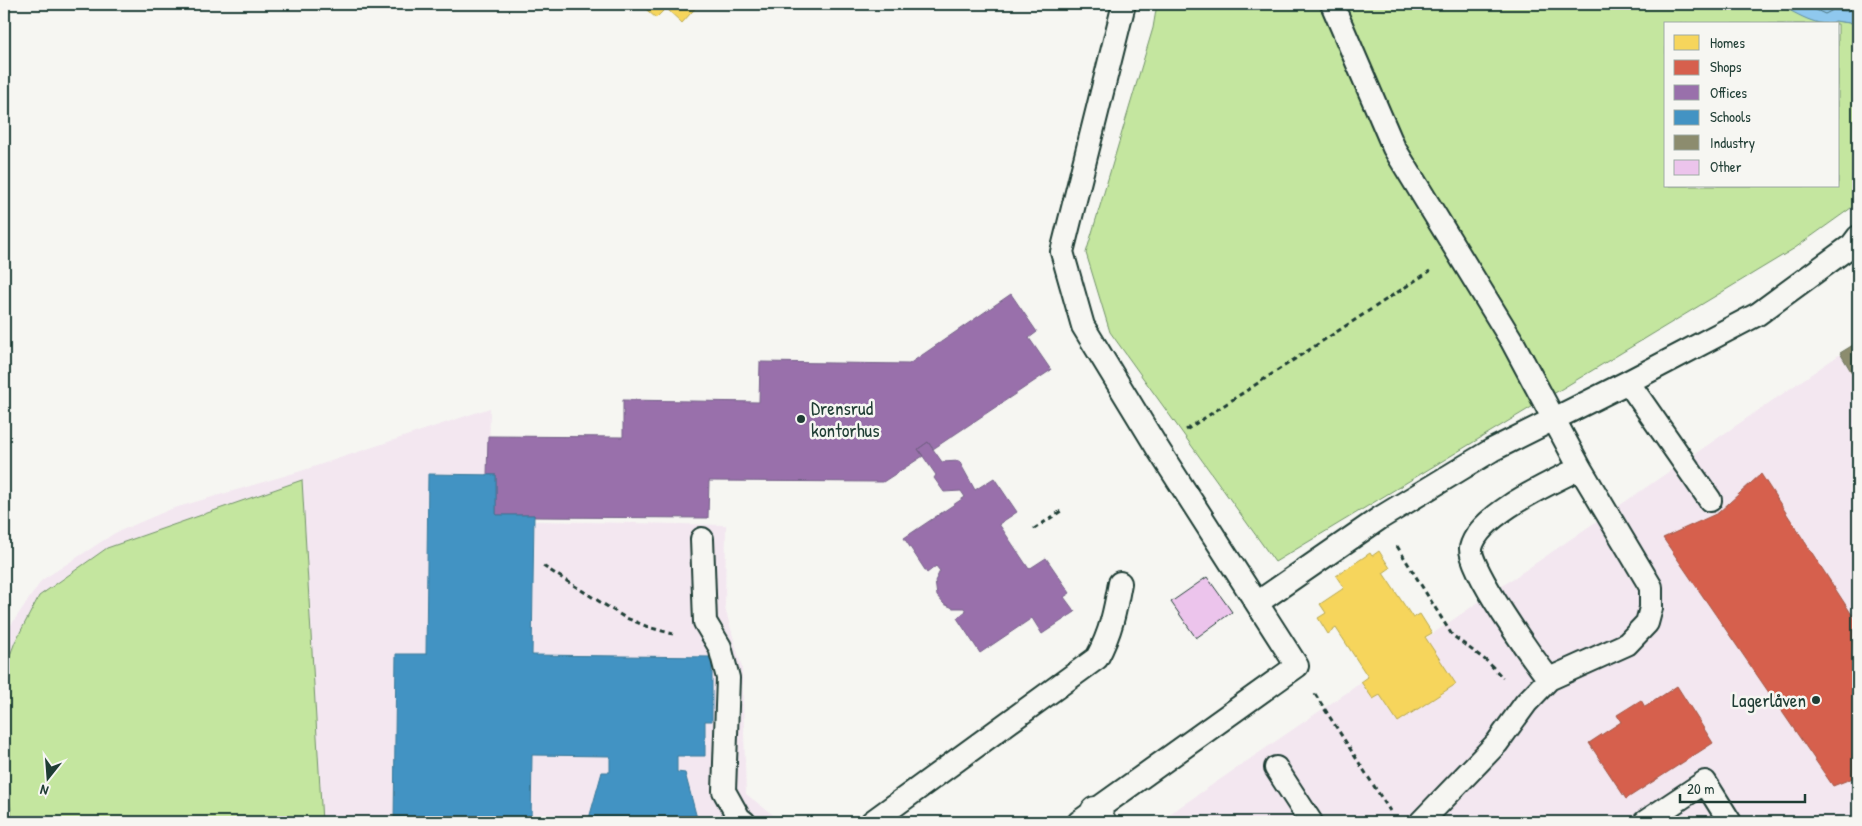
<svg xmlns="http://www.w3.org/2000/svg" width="1862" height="826" viewBox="0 0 1862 826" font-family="'Patrick Hand',sans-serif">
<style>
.built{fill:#f3e7f0}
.green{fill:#c4e69f;stroke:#72926a}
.water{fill:#8fc8ee;stroke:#6290a4}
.homes{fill:#f6d55c;stroke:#b6a750}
.shops{fill:#d6604d;stroke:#9f5646}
.offices{fill:#9970ab;stroke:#746187}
.schools{fill:#4393c3;stroke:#387998}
.industry{fill:#8c8c6e;stroke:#6b745d}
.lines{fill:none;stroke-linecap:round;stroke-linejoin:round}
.shore{stroke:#4c757e;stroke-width:1}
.building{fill:#ecc4ec;stroke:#1f3d34}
.lane-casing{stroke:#1f3d34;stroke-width:26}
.street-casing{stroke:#1f3d34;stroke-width:31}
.path{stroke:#1f3d34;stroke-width:3;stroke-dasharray:5 4;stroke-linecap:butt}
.lane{stroke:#f6f6f2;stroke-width:22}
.street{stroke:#f6f6f2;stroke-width:28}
.poi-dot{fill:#1f3d34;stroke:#f6f6f2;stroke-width:2}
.labels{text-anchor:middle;stroke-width:5;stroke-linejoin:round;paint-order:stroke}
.poi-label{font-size:19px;fill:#1f3d34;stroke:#f6f6f2;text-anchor:start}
</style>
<rect width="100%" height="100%" fill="#f6f6f2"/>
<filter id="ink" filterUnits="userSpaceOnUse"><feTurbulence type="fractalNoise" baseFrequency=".02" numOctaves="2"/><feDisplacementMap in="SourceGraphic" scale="10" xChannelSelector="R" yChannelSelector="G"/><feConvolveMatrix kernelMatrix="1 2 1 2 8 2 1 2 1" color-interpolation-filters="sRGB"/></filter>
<g filter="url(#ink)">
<!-- built -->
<path class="built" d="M1858 342V822H1158Z
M490 408 488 520 726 525 725 608 742 668 746 794 777 818 879 817 887 822H4V635L42 580 115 533 171 509 301 471Z"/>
<!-- green -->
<path class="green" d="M1157 4H1779L1789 10 1820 24H1666V186H1838V24H1832L1835 21 1850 23 1858 17V203L1795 248 1275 562 1110 332 1086 253 1153 28Z
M302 480 322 822H12L4 734V671L15 642 39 596 107 548Z"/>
<!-- water -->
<path class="water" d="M1779 4H1858V17L1850 23 1835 21C1823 31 1791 11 1779 4Z"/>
<!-- homes -->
<path class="homes" d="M640 4H699L682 23 666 8 656 18Z
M1379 551 1390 568 1383 573 1413 618 1420 614 1432 633 1425 637 1456 684 1398 722 1380 695 1373 699 1361 682 1368 677 1336 628 1328 634 1318 618 1326 613 1320 604 1344 588 1336 576 1370 553 1372 556Z"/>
<!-- shops -->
<path class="shops" d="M1761 474 1858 624V776L1833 786 1663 538 1718 513Z
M1677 686 1713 743 1626 799 1589 743 1621 722 1617 715 1641 700 1645 707Z"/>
<!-- offices -->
<path class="offices" d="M1011 294 1037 332 1029 338 1051 370 933 449 928 442 918 449 923 456 883 482 709 481 708 518 534 517V515H496V475H487L488 436 623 437V400L759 402 760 362 909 364Z
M928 442 942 462 959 461 975 490 994 478 1017 512 999 524 1029 569 1046 558 1070 593 1064 597 1075 612 1042 634 1032 618 980 653 957 618 966 611 964 608H953L944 604 937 596 935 581 940 571 936 566 927 573 904 538 965 497 961 491 944 492 934 478 936 475 918 449Z"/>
<!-- schools -->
<path class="schools" d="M428 474 496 475V515H534L532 655 712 657V721H705V756H677V772L685 773 698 822H588L602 772H610V756L532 755 531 822H394L396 654H426Z"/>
<!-- industry -->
<path class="industry" d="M1858 342V383L1840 353Z"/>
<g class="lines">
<!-- shore -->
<path class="shore" d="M1803 4 1825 14 1833 10 1847 11 1858 7"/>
</g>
<!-- building -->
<path class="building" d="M1207 577 1232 612 1196 638 1171 602Z"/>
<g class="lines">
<defs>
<path id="lane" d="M1332 4 1394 148 1512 341 1580 468 1651 587V608L1647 623 1627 644 1549 679 1526 703 1497 743 1421 822
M1628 382 1710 500
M702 539 705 622 720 647 728 678 724 791 739 818 744 822
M1257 603 1380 518 1492 450 1628 382 1758 314 1852 245 1858 237
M1549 679C1534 660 1468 568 1471 548 1479 514 1551 483 1580 468
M1276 768 1311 822
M872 822 1097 658C1111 632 1115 611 1120 583
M1079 822 1297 666 1158 449 1083 326 1062 252 1124 4
M1645 822 1705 782 1730 822"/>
<path id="street" d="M1095 811 1102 822"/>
</defs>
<!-- lane casing -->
<use href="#lane" class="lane-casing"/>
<!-- street casing -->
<use href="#street" class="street-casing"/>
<!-- path -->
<path class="path" d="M1186 430 1430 271
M1034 529 1061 511
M1397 546 1452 635 1488 662 1503 678
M543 566 624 617 648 627 673 634
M1315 694 1390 811"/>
<!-- lane -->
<use href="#lane" class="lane"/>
<!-- street -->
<use href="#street" class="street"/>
</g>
</g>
<!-- markers -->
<g class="poi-dot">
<circle cx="801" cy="419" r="5"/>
<circle cx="1816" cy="700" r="5"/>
</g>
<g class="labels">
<!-- poi labels -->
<g class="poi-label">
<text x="811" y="415">Drensrud<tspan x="811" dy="22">kontorhus</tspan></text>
<text x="1806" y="707" text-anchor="end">Lagerlåven</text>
</g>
</g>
<!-- margin -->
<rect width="1862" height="826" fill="none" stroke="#f6f6f2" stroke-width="20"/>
<rect x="10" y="10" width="1842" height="806" fill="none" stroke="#1f3d34" stroke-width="2" filter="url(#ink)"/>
<!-- legend -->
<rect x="1664" y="22" width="175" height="165" fill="#f6f6f2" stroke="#a0aca6"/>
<rect x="1674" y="35" width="25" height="15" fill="#f6d55c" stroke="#a0aca6"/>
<text x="1710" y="48" font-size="15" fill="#1f3d34">Homes</text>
<rect x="1674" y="60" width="25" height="15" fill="#d6604d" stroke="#a0aca6"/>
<text x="1710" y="72" font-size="15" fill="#1f3d34">Shops</text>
<rect x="1674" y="85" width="25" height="15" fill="#9970ab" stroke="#a0aca6"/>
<text x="1710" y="98" font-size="15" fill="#1f3d34">Offices</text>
<rect x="1674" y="110" width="25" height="15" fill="#4393c3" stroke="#a0aca6"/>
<text x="1710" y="122" font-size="15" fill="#1f3d34">Schools</text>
<rect x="1674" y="135" width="25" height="15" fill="#8c8c6e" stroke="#a0aca6"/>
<text x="1710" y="148" font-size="15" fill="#1f3d34">Industry</text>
<rect x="1674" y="160" width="25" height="15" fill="#ecc4ec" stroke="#a0aca6"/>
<text x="1710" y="172" font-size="15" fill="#1f3d34">Other</text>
<!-- north arrow -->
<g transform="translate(48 778) rotate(197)" stroke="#f6f6f2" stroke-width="4" paint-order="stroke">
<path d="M0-4L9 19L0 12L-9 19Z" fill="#1f3d34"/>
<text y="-8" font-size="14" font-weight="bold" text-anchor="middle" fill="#1f3d34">N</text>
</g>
<!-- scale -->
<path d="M1680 794v8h125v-8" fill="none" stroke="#1f3d34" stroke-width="2.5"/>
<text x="1687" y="794" font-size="15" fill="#1f3d34" stroke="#f6f6f2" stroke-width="4" paint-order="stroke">20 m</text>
</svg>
